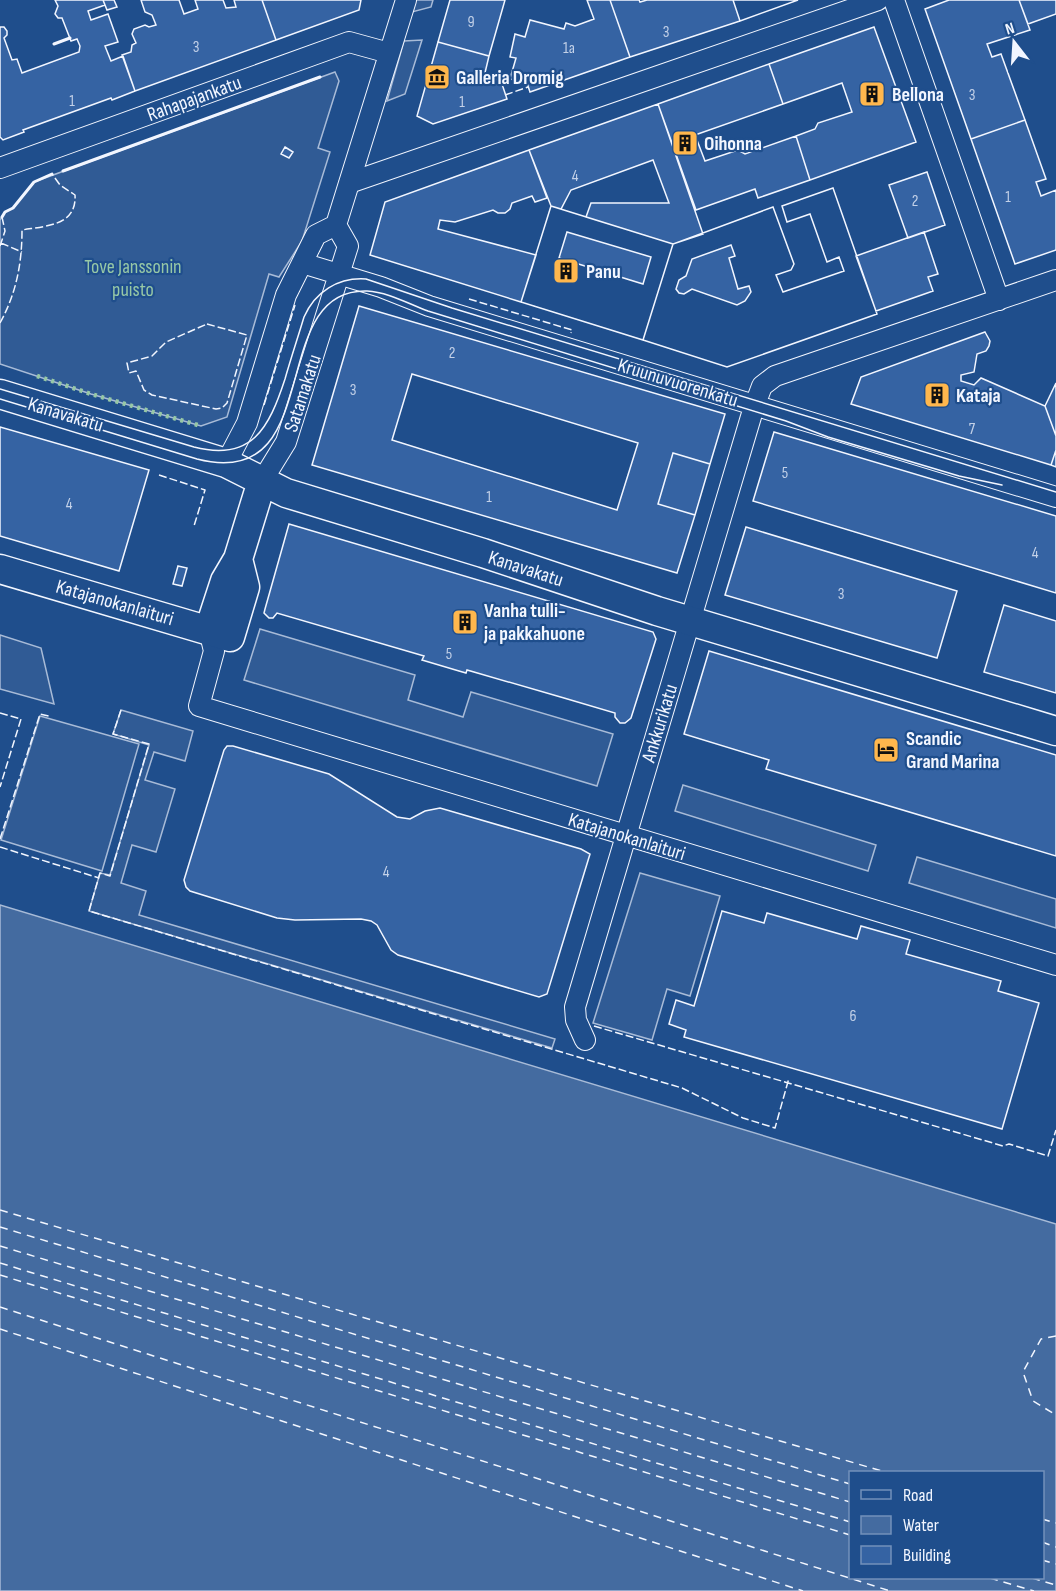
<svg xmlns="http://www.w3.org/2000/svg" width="1056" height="1591" viewBox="0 0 1056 1591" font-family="'Sofia Sans Condensed',sans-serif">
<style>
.built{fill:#305b95;stroke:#a8bbd7;stroke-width:1.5}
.water{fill:#446ba0;stroke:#a8bbd7;stroke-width:1.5;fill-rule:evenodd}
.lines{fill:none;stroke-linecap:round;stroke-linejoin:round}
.ferry{stroke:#f2f6ff;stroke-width:1.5;stroke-dasharray:8 6;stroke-linecap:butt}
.building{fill:#3563a3;stroke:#f2f6ff;stroke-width:1.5;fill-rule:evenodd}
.minor-casing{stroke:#f2f6ff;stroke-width:22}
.secondary-casing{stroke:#f2f6ff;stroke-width:31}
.minor{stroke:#1f4e8c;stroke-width:20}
.secondary{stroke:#1f4e8c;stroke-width:28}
.tram{stroke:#f2f6ff;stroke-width:1.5}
.hedge{stroke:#97c8a6;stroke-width:4.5;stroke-dasharray:3 4.5;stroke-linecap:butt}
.fence{stroke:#f2f6ff;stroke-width:1.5;stroke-dasharray:8 3;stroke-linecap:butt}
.wall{stroke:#f2f6ff;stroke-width:3}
.labels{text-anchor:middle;stroke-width:4.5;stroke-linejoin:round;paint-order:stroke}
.number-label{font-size:16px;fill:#c3d1e8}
.poi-label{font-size:20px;font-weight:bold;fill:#f2f6ff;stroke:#1f4e8c;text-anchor:start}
.street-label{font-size:20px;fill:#f2f6ff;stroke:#1f4e8c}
.park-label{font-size:20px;fill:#97c8a6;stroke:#1f4e8c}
</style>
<rect width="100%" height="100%" fill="#1f4e8c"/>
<!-- built -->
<path class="built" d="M416 0H433L431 7 412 12Z
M422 40 405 94 387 101 404 41Z
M335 72 339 81 318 148 330 152 302 241 279 277 269 274 227 417 201 426 91 394 0 364V220L5 212 13 208 34 182Z
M260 629 415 675 408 700 463 717 471 692 613 734 597 786 244 680Z
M0 635 41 648 54 704 0 689Z
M121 710 193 731 185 761 154 752 145 780 175 789 156 852 132 845 121 883 146 891 139 915 555 1039 552 1048 89 911 100 873 110 875 149 745 113 734Z
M40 716 139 744 102 871 1 840Z
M683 785 876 845 868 871 675 811Z
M917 857 1056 899V928L909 883Z
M640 873 720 896 690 996 667 989 652 1040 593 1023Z"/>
<!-- water -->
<path class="water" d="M0 905 1056 1224V1591H0ZM850 1472H1042V1578H850Z"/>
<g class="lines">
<!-- ferry -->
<path class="ferry" d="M0 1210 885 1472
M0 1227 850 1484
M0 1246 850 1502
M0 1263 850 1522
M0 1275 850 1535
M0 1307 890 1591
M0 1329 803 1591
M1056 1336 1041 1339 1023 1372 1033 1401 1056 1415
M1042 1519 1056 1523
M1042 1542 1056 1547
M1042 1560 1056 1564
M990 1578 1034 1591
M1032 1578 1056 1585"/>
</g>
<!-- building -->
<path class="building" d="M55 0H103L105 5 88 11 91 20 108 14 118 42 105 46 111 61 123 56 135 91 112 100 111 98 23 130 24 132 3 140 0 137V27H4L7 31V35L4 38 12 60 17 59 22 73 79 52 80 46 77 39 71 41 62 18H58L55 14 58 6Z
M103 0H114L117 7 107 10Z
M141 0H179L184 14 198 9 195 0H223L226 8 236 7 234 0H262L276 40 135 91 122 55 131 52 132 45 136 43 132 34 134 29 145 25 149 27 156 25 152 15 145 12Z
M262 0H361L359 10 276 40Z
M450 0H505L489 56 438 42Z
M587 0H610L630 57 530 92 527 83 510 79 516 58 510 57 515 34 525 37 530 20 564 29 566 23 575 26 594 19Z
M610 0H639L640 2 647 0H733L740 21 630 57Z
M733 0H798L740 21Z
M733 0H798L740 21Z
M949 0H1019L1030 30 987 44 992 57 1001 54 1025 120 971 139 925 9Z
M1019 0H1056V14L1028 24Z
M874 27 916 142 810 180 796 136 815 129 818 123 852 112 842 83 783 104 769 64Z
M438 42 489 56 484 77 487 83 500 78 507 99 433 124 417 116Z
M769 64 783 104 695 135 705 161 738 150 745 154 796 136 810 180 758 198 755 189 696 210 658 104Z
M658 104 703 234 673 244 586 217 591 203H669L653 160 571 190 561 209 551 206 529 150Z
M1025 120 1046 179 1036 182 1041 196 1056 190V250L1015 264 971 139Z
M285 147 293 152 289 158 281 154Z
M529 150 547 198 535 202 532 196 512 203 510 209 505 213H498L493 210 455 222 440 220 438 229 536 255 521 302 370 255 385 202Z
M927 172 945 225 908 238 889 185Z
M833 188 877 314 727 367 643 340 673 244 773 207 794 264 791 270 776 275 783 292 844 271 839 257 827 262 810 214 787 222 782 206ZM731 245 735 256 729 258 738 289 749 286 751 292 745 301 737 305 692 289 684 294 679 293 676 289 679 280 686 276 692 259Z
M833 188 877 314 727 367 643 340 673 244 773 207 794 264 791 270 776 275 783 292 844 271 839 257 827 262 810 214 787 222 782 206Z
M551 206 673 244 643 340 521 302ZM567 232 651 257 643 284 559 258Z
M551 206 673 244 643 340 521 302Z
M924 232 938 274 928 277 933 291 876 311 856 256Z
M359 306 725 414 710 464 673 453 658 504 695 515 677 573 312 465ZM412 374 638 443 617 510 392 440Z
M985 332 990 341 989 346 986 351 977 354 974 372 961 375V381L974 385 981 378 1045 406 1056 436V450L1051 465 851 404 861 377Z
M1056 383V436L1045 406Z
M0 427 149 470 119 571 0 536Z
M774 432 1056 516V593L753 501Z
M1056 450V467L1051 465Z
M673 453 710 464 695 515 658 504Z
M289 524 653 632 656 639 631 718 625 723H620L615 717V713L564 698 467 670 466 673 459 671 422 660 424 656 277 613 273 618H269L264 613 265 609Z
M746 527 957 591 937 658 725 595Z
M178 566 187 568 182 586 173 584Z
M1004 605 1056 621V693L984 672Z
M709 651 1056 755V856L766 769 769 760 684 734Z
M227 746H233L329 774 397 817 410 819 425 811 440 808 581 849 590 854 547 994 539 997 398 955 391 950 377 925 371 921 361 919 295 920 277 918 190 891 186 887 184 880 224 750Z
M722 911 764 923 767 913 857 939 861 926 910 940 906 954 1001 981 998 991 1039 1003 1002 1129 684 1037 686 1030 669 1024 676 1000 694 1006Z"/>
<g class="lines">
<defs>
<path id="minor" d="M894 0 999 300
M0 168 349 42 389 53
M349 183 878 0
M302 263 381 287 429 306 1056 497
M226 463 247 423 286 295 316 235 336 225 406 0
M262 481 286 442 348 246 336 225
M209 630 214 651 199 706 1056 965
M585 1040 576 1020 575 1007 753 410 762 386 775 376 1056 280"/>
<path id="secondary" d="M0 394 226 463 286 493 483 553 657 611 1056 731
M0 569 230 637 245 587 238 559
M209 630 225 581 238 559 262 481"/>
</defs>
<!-- minor casing -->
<use href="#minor" class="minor-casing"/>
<!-- secondary casing -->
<use href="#secondary" class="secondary-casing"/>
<!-- minor -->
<use href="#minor" class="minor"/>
<!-- secondary -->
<use href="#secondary" class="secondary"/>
<!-- tram -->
<path class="tram" d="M0 389 194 447C252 462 269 428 285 379 291 358 298 337 304 317 315 292 338 277 366 279L452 308 1056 492
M0 399 197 459C329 493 264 288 367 291 388 292 409 304 428 311L786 421 828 437 959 476 1002 485"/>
<!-- hedge -->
<path class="hedge" d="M37 376 91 394 201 426"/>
<!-- fence -->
<path class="fence" d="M505 95 528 87
M1 243 22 252
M0 246 5 231 2 217
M469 299 572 330 571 333
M0 323C16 294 22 264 22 230 45 226 77 226 75 195L60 185 52 174
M207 324 247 335 227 403 222 408 216 409 152 395 144 390 136 371 129 373 127 363 152 356 166 342Z
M264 405 295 305
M159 475 205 490 194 526
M121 710 113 734 149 744 110 876 100 873 89 911 682 1088 743 1118 775 1128 789 1078
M0 713 21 719 0 787
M0 839 40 714 49 716
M0 847 99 878
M594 1026 1003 1146 1009 1144 1048 1156 1056 1130"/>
<!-- wall -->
<path class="wall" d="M54 44 70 38
M63 171 320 77
M2 217 5 212 13 208 34 182 52 174"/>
</g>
<!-- icons -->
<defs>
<symbol id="museum-square" viewBox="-11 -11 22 22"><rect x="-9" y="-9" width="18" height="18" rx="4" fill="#ffb74d" stroke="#1f4e8c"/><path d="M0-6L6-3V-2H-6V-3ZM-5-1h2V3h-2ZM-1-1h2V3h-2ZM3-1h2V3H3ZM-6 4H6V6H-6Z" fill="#111"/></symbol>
<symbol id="building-square" viewBox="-11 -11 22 22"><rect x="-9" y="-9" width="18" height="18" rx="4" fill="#ffb74d" stroke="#1f4e8c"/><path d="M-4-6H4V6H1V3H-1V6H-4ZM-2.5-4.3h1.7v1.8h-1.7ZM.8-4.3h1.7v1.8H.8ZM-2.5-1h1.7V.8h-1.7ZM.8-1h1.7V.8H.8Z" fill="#111"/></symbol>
<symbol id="hotel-square" viewBox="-11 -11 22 22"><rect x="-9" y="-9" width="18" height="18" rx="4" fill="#ffb74d" stroke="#1f4e8c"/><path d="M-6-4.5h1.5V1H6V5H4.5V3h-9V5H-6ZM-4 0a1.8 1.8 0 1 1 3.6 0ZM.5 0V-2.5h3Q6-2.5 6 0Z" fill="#111"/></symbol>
</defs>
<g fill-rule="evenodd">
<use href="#museum-square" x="422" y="62" width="30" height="30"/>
<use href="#building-square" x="857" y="79" width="30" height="30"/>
<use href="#building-square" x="670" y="128" width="30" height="30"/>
<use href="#building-square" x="551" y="256" width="30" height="30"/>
<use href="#building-square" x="922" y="380" width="30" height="30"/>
<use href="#building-square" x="450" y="607" width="30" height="30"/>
<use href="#hotel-square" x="871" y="735" width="30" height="30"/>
</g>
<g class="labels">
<!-- number labels -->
<g class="number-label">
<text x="471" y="27">9</text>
<text x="666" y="37">3</text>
<text x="196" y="52">3</text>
<text x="569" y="53">1a</text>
<text x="972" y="100">3</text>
<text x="72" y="106">1</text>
<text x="462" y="107">1</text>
<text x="575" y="181">4</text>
<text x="1008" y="202">1</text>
<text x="915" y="206">2</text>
<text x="452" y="358">2</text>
<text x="353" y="395">3</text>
<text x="972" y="434">7</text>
<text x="785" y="478">5</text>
<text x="489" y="502">1</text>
<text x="69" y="509">4</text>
<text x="1035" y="558">4</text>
<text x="841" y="599">3</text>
<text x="449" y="659">5</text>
<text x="386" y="877">4</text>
<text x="853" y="1021">6</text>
</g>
<!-- poi labels -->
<g class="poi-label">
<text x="456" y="84">Galleria Dromig</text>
<text x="892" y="101">Bellona</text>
<text x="704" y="150">Oihonna</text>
<text x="586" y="278">Panu</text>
<text x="956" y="402">Kataja</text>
<text x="484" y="617">Vanha tulli-<tspan x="484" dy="23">ja pakkahuone</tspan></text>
<text x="906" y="745">Scandic<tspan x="906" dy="23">Grand Marina</tspan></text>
</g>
<!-- street labels -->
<g class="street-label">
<text transform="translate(194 98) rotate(-20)" y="7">Rahapajankatu</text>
<text transform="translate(678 382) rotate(17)" y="7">Kruunuvuorenkatu</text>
<text transform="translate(302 393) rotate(-72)" y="7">Satamakatu</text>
<text transform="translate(66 414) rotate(17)" y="7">Kanavakatu</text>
<text transform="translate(526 568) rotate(18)" y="7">Kanavakatu</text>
<text transform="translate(115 602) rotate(16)" y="7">Katajanokanlaituri</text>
<text transform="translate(659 723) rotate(-73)" y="7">Ankkurikatu</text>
<text transform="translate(627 836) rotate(17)" y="7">Katajanokanlaituri</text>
</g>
<!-- park labels -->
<g class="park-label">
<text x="133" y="273">Tove Janssonin<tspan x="133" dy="23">puisto</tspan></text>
</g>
</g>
<!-- legend -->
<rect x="849" y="1471" width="195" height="108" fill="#1f4e8c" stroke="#7391ba" stroke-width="1.5"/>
<rect x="861" y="1490" width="30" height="9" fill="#1f4e8c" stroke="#7391ba" stroke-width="1.5"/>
<text x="903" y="1501" font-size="18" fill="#f2f6ff">Road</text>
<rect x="861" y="1516" width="30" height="18" fill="#446ba0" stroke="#7391ba" stroke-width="1.5"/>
<text x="903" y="1531" font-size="18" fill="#f2f6ff">Water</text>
<rect x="861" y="1546" width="30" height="18" fill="#3563a3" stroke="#7391ba" stroke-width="1.5"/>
<text x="903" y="1561" font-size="18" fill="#f2f6ff">Building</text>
<!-- north arrow -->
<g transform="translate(1014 42) rotate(343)" stroke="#1f4e8c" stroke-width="4.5" paint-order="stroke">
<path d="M0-4.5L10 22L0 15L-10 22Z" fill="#f2f6ff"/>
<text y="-9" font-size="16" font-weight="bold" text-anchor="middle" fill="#f2f6ff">N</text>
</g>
</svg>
